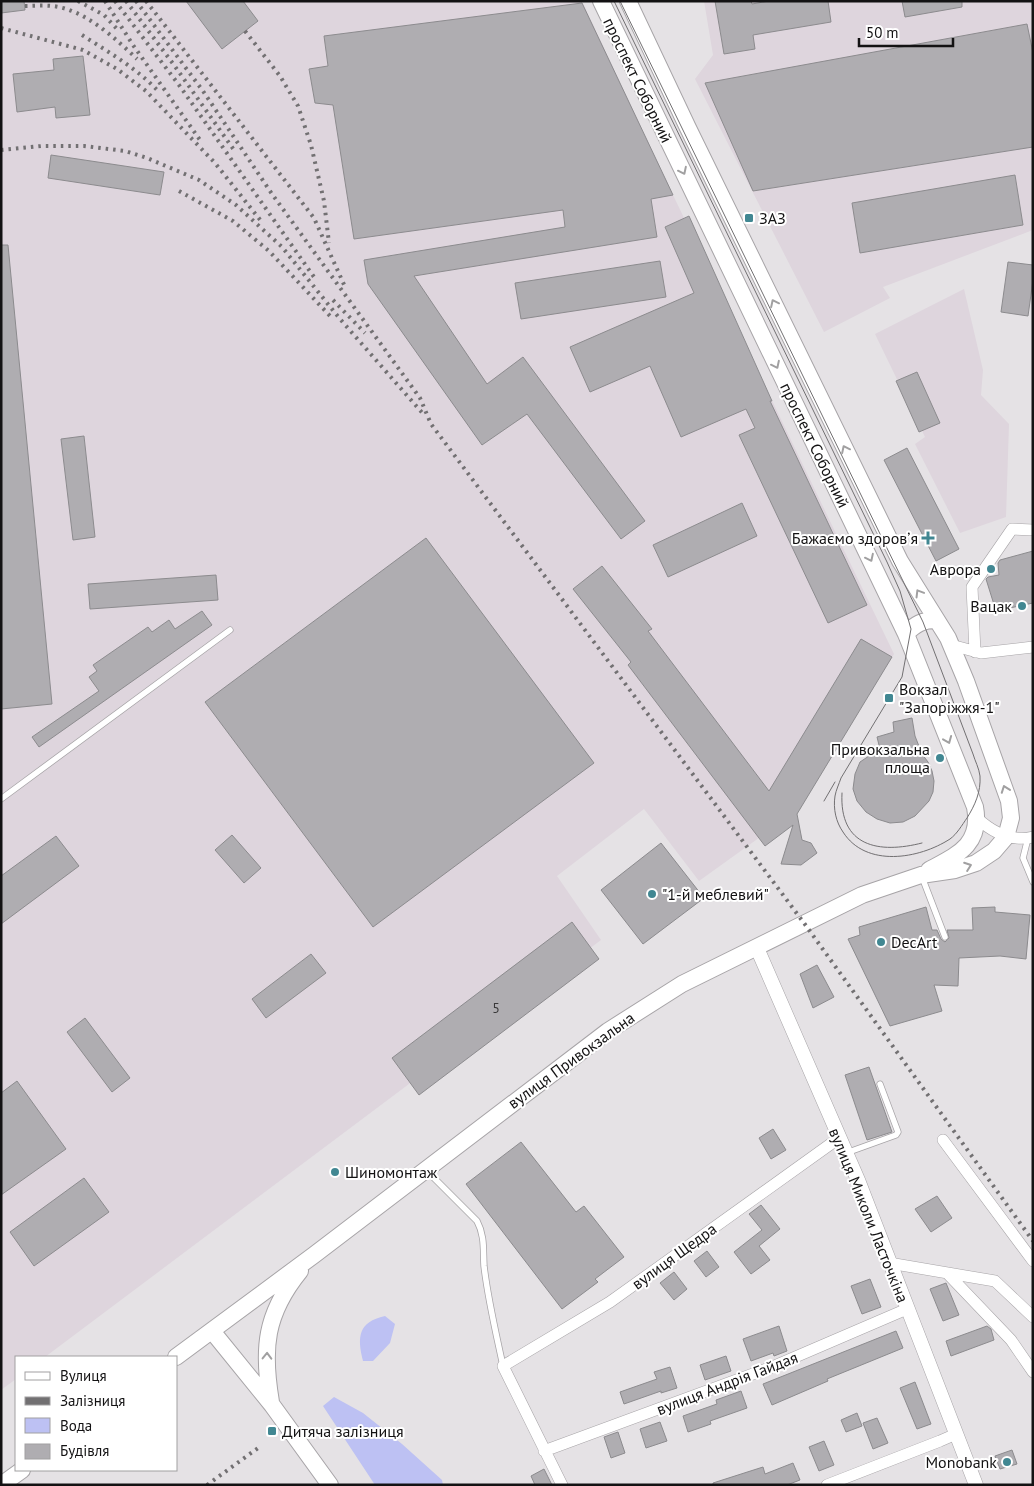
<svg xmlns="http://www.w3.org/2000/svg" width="1034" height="1486" viewBox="0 0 1034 1486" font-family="'PT Sans',sans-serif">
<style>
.built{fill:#ded5dd}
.water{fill:#bdc1f3}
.building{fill:#afadb1;stroke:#8c8b8e}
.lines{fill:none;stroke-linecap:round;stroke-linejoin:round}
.service-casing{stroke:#a7a4a7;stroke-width:7}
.minor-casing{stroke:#a7a4a7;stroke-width:12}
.tertiary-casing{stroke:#a7a4a7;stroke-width:15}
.secondary-casing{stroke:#a7a4a7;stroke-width:18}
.service{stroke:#fff;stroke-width:5.5}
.minor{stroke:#fff;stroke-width:11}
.tertiary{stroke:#fff;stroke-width:14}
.secondary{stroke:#fff;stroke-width:16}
.tram{stroke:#727072;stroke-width:1}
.rail{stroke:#727072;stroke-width:4;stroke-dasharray:2.5 5;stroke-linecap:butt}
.oneway{stroke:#a1a0a1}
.poi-dot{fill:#418792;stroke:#fff;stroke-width:2}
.labels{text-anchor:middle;stroke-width:4;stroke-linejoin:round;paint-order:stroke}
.number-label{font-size:14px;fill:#3a393a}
.street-label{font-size:16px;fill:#131213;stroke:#fff}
.poi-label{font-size:16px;fill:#131213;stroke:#fff;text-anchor:start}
</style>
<rect width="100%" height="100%" fill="#e5e2e5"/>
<!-- built -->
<path class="built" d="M1 1H582L673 195 894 654 795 812 699 881 644 809 557 876 601 940 45 1357H16V1379L1 1390Z
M704 1H1033V230L883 287 890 298 824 332 695 79 713 55Z
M964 289 983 370 981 395 1009 424 1006 517 960 533 915 444 925 437 875 334Z"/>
<!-- water -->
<path class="water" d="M385 1316 395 1324 390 1343 373 1361H363C357 1337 358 1322 385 1316Z
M334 1397 363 1413 402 1444 442 1480 443 1485H375L323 1406Z"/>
<!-- building -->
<path class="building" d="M1 1H24L25 10 1 13Z
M186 1H243L258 21 222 49Z
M715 1H751L752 4 769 1H828L831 22 753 35 755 49 724 54Z
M902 1H962V7L905 17Z
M582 3 673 195 651 199 657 237 414 276 487 384 523 357 645 521 621 539 527 414 482 445 368 284 364 260 565 227 563 210 354 239 333 105 315 103 309 69 328 66 324 36Z
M1027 24 1033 53V147L753 191 705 83Z
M83 56 90 115 56 118 55 107 17 112 13 74 54 70 53 59Z
M51 155 164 172 160 195 48 178Z
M1015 175 1023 225 860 253 852 203Z
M689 216 772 401H770L867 605 828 623 739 435 755 428 746 409 681 437 650 366 590 392 570 347 694 293 665 227Z
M1 245H8L52 704 1 709Z
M660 261 666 297 521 319 515 283Z
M1008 262 1033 265V280L1028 316 1001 312Z
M917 372 940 423 919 432 896 381Z
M84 436 95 537 73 540 61 439Z
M907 448 959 549 936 561 884 460Z
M742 503 757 536 668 577 653 545Z
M426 538 594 763 373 927 205 702Z
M1033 551V603L996 611 986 579 988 577 999 575 998 563 1000 560Z
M602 566 652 629 648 631 769 791 861 639 892 657 797 814 802 840 811 843 817 853 801 865 781 864 793 825 765 846 628 665 631 662 573 589Z
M216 575 218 600 90 609 88 584Z
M202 611 212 625 39 747 32 737 99 691 89 677 97 671 93 665 148 627 152 632 169 620 175 629Z
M912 718 915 736 922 754 928 762 932 771 934 781 933 792 929 801 915 816 903 822 890 823 877 819 866 812 857 801 853 789 855 774 860 762 869 756 868 752 880 749 877 737 894 732 893 722Z
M232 835 261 868 244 883 215 850Z
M56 836 79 866 1 924V876Z
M661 843 704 898 643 944 601 890Z
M926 907 932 930H937L941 939 945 942 949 938 947 930H973L972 908 995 907V912L1030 915 1026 959 1000 956 959 958 958 986 934 985 942 1011 890 1026 848 939 860 935 859 927Z
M572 922 599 959 419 1095 392 1058Z
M311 954 326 973 266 1018 252 999Z
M817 965 834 997 813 1008 800 974Z
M85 1018 130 1078 112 1092 67 1032Z
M869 1067 892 1132 867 1140 845 1075Z
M17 1081 66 1149 1 1195V1093Z
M773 1129 786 1150 771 1159 759 1138Z
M521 1142 576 1212 584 1206 624 1257 595 1279 598 1282 562 1309 466 1184Z
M84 1178 109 1212 34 1266 10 1232Z
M937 1196 952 1218 931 1232 915 1209Z
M761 1205 780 1229 759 1246 770 1260 751 1274 734 1252 762 1230 749 1214Z
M707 1251 719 1267 706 1277 694 1261Z
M674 1272 687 1289 674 1300 660 1283Z
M870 1279 881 1307 862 1314 851 1286Z
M946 1283 959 1315 943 1321 930 1289Z
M779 1326 787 1351 774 1356 773 1353 751 1361 743 1339Z
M987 1326 991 1329 994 1340 951 1356 946 1341Z
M896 1331 903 1348 827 1379 828 1381 772 1405 763 1384Z
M726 1356 731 1371 705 1380 700 1365Z
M670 1367 677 1388 661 1393V1391L624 1404 620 1392 657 1379 654 1372Z
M915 1382 931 1424 917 1429 900 1388Z
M741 1391 747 1408 710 1421 711 1424 688 1432 683 1416 717 1404 716 1400Z
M857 1413 862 1426 846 1432 841 1420Z
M877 1418 888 1443 873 1449 863 1423Z
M660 1422 667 1441 646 1448 640 1429Z
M618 1432 625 1453 611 1458 604 1437Z
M824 1441 834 1465 819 1471 809 1447Z
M1012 1450 1017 1464 1000 1469 995 1456Z
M793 1463 800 1480 787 1485H713V1483L763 1467 765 1474Z
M544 1469 552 1485H535L531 1476Z"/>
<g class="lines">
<defs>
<path id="service" d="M1 799 230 630
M1028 838 1023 858 1033 882
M922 877 945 937
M846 1153 896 1135 898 1132 880 1084
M427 1171 477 1221C485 1236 483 1250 484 1266 488 1300 496 1333 503 1366"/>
<path id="minor" d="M951 645 981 653 1033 647
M975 652 972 587 1012 529 1033 530
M977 818C992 832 1011 842 1033 837
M943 1140 1033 1261
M889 1263 995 1281 1033 1317
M947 1273 1011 1340 1033 1372
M544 1451 772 1367 907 1309
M562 1485 503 1366 610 1302 839 1138
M827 1485 940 1441 956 1434"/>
<path id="tertiary" d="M757 948 858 1180 976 1485"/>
<path id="secondary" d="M601 1 906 634 975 807C982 845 957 855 929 870
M906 634C915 624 923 620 936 620
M212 1331 272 1405 330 1485
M176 1357 314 1255 608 1031 682 984 862 895 921 875 955 870 976 863 994 851 1006 837 1011 818 1009 801 966 681 948 638 900 561 688 128 628 1
M271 1402C262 1349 265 1314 300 1271
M1 1485 22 1470"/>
</defs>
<!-- service casing -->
<use href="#service" class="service-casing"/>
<!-- minor casing -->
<use href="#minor" class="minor-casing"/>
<!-- tertiary casing -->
<use href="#tertiary" class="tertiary-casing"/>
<!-- secondary casing -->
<use href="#secondary" class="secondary-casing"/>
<!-- service -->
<use href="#service" class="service"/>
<!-- minor -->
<use href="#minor" class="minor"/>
<!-- tertiary -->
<use href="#tertiary" class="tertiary"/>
<!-- secondary -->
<use href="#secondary" class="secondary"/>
<!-- tram -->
<path class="tram" d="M614 1 887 562 900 591 911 629 902 677 841 778C839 784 836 790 835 796 833 809 836 822 843 832 866 868 919 859 950 839 957 834 962 825 967 818 975 805 981 792 980 776 979 768 975 761 973 754L923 622 620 1
M842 793C839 847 879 854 922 843
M824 801 835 782"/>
<!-- rail -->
<path class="rail" d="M78 1 104 15 117 29
M105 1 133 45 200 140
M115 1 179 85 314 277
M126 1 174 65 234 150
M136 1 203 91 272 194 420 398 431 424 804 923 1033 1241
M146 1 314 218 346 289
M25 6C34 6 43 5 52 6 84 9 115 38 137 59
M1 28 83 50 117 69 146 91 215 163 261 221
M245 31 280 76 298 106 311 145 324 201 329 243
M82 35C110 53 138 69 160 93
M1 150 42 146H84L125 151 147 158 199 180 236 205 282 247 340 319 425 416
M179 191 233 221 269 251 331 317
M333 300 365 333
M207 1485 258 1448"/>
</g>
<!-- one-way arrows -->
<defs><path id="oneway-chevron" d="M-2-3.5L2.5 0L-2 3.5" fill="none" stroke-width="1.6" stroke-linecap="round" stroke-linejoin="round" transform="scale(1.25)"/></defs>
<g class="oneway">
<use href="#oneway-chevron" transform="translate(683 171) rotate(64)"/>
<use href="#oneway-chevron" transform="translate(774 303) rotate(-116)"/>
<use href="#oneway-chevron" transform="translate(776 365) rotate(64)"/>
<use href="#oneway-chevron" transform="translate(845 449) rotate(-116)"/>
<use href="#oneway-chevron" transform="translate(870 558) rotate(64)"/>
<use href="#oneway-chevron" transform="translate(919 593) rotate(-121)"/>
<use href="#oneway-chevron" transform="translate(948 740) rotate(68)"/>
<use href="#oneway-chevron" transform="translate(1005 789) rotate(-110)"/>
<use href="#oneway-chevron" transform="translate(968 866) rotate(-20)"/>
<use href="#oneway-chevron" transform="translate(267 1356) rotate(-89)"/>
</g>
<!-- markers -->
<g class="poi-dot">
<rect x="744" y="213" width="10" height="10" rx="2.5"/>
<path d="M925.5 530.5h5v5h5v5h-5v5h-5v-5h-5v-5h5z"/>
<circle cx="991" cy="569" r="5"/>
<circle cx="1022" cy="606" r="5"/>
<rect x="884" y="693" width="10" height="10" rx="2.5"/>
<circle cx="940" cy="758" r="5"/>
<circle cx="652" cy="894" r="5"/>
<circle cx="881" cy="942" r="5"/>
<circle cx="335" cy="1172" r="5"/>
<rect x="267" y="1426" width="10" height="10" rx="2.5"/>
<circle cx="1007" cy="1462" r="5"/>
</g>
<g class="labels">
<!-- number labels -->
<g class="number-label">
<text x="496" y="1013">5</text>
</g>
<!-- street labels -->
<g class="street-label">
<text transform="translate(638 80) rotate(64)" y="6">проспект Соборний</text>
<text transform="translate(815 445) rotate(64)" y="6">проспект Соборний</text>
<text transform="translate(571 1060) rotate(-36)" y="6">вулиця Привокзальна</text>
<text transform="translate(869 1215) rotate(68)" y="6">вулиця Миколи Ласточкіна</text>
<text transform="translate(674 1256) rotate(-36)" y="6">вулиця Щедра</text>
<text transform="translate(727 1383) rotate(-21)" y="6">вулиця Андрія Гайдая</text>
</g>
<!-- poi labels -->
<g class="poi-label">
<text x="759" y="224">ЗАЗ</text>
<text x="918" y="544" text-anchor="end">Бажаємо здоровʼя</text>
<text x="981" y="575" text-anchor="end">Аврора</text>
<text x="1012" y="612" text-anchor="end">Вацак</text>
<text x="899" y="695">Вокзал<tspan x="899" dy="18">"Запоріжжя-1"</tspan></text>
<text x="930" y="755" text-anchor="end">Привокзальна<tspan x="930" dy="18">площа</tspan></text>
<text x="662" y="900">"1-й меблевий"</text>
<text x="891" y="948">DecArt</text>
<text x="345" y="1178">Шиномонтаж</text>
<text x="282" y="1437">Дитяча залізниця</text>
<text x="997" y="1468" text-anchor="end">Monobank</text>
</g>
</g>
<!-- border -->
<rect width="1034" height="1486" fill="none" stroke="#131213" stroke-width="5"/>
<!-- legend -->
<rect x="15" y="1356" width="162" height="115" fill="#ffffff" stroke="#a1a0a1"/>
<rect x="25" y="1372" width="25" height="8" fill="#ffffff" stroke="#a1a0a1"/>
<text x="60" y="1381" font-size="15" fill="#131213">Вулиця</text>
<rect x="25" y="1397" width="25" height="8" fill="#727072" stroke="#a1a0a1"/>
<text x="60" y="1406" font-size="15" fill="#131213">Залізниця</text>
<rect x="25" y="1418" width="25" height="15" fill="#bdc1f3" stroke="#a1a0a1"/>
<text x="60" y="1431" font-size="15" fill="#131213">Вода</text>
<rect x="25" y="1444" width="25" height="15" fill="#afadb1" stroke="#a1a0a1"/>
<text x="60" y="1456" font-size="15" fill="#131213">Будівля</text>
<!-- scale -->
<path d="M859 38v8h94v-8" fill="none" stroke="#131213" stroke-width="2.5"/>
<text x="866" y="38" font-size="15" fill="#131213" stroke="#ffffff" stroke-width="4" paint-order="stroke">50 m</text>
</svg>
